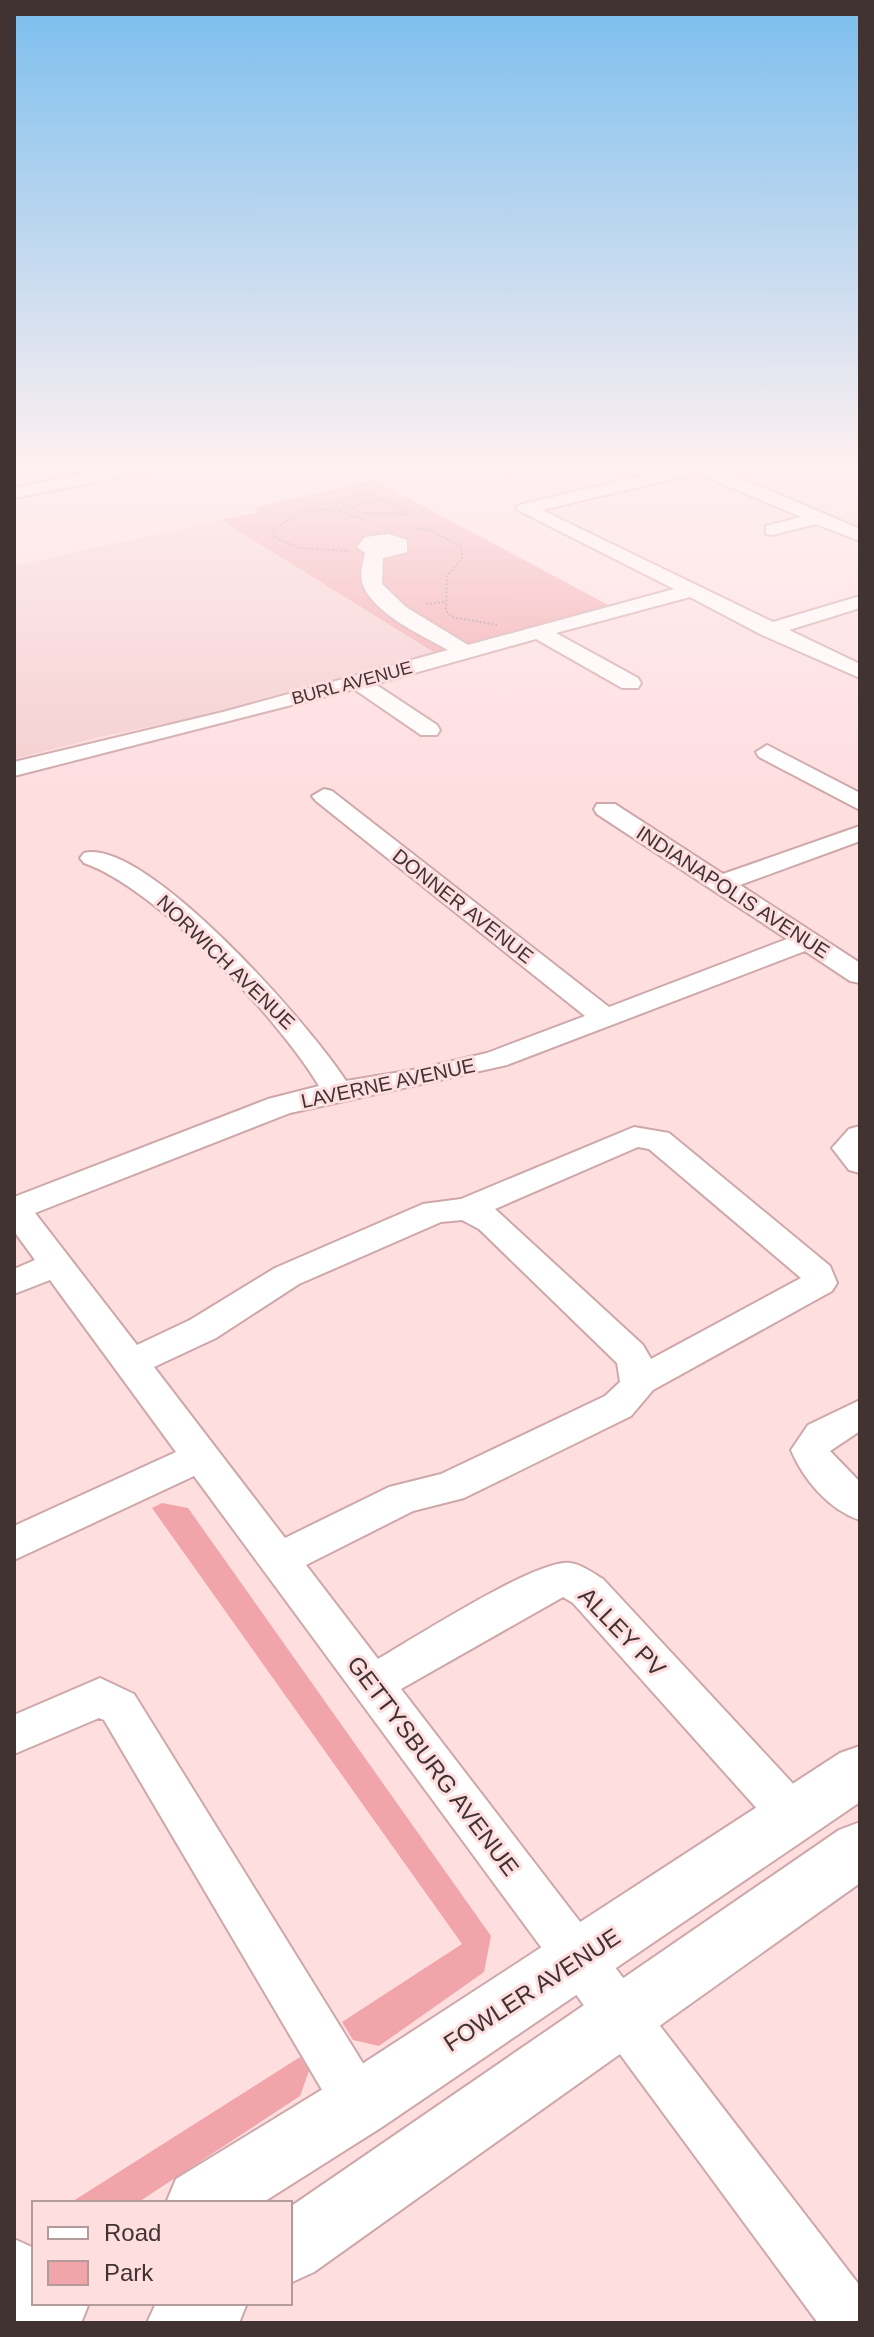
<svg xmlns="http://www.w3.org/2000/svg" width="874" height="2337" viewBox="0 0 874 2337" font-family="Helvetica,sans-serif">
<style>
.built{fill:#f5cecf}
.green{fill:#f1a5aa}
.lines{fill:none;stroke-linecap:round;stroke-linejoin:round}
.minor-casing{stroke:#cea7a9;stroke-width:4}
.major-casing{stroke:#cea7a9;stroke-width:4}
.path{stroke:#a48c8d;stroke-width:2;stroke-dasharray:2 2;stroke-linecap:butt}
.minor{fill:#fff;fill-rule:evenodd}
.major{fill:#fff;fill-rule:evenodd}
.labels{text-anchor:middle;stroke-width:6;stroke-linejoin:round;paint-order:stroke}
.far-street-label{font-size:18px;fill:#423333;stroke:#ffdee0}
.street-label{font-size:20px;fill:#423333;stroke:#ffdee0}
.near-street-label{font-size:24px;fill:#423333;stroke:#ffdee0}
</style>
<rect width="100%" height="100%" fill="#ffdee0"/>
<!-- built -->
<path class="built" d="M221 520 435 653 212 714 104 736 14 759V566Z"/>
<!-- green -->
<path class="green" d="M374 480 610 606 435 653 221 520 259 512 253 508Z
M162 1503 188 1508 491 1936 484 1972 379 2046 353 2040 342 2022 462 1944 152 1508Z
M300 2057 309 2071 300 2096 137 2203H70Z"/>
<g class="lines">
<defs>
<path id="minor" d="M139 463H171L163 468 14 498V488Z
M434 463H458L450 468 435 469Z
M681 463H705L860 529V541L816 524 772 535 766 534V526L801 517 697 473 542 510 773 622 860 596V608L789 630 860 664V678L760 634 690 597 556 633 638 678 641 683 638 688H622L536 639 375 684 437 725 440 730 437 735H421L354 689 14 776V762L223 712 448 650C422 635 375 615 363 585 359 575 363 563 365 553L357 547 365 537 389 534 407 540V552L383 558 382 584 406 607 468 645 674 589 516 509 519 505 683 466Z
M767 745 860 793V810L759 757 756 752Z
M324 789 332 791 609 1007 787 939 597 814 594 809 597 804H615L723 874 860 826V841L740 885 860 963V983L850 981 805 951 507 1065 290 1113 35 1213 137 1345 190 1320 275 1268 423 1204 461 1199 634 1127 669 1133 830 1266 837 1283 832 1291 653 1390 631 1416 464 1498 413 1511 306 1565 378 1659C413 1639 536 1559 570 1563 581 1564 593 1573 603 1579L809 1801 816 1816 809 1831 793 1837 777 1831 573 1603 563 1597 401 1689 860 2286V2323H818L194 1476 14 1560V1526L176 1452 50 1280 14 1294V1269L35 1260 14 1231V1197L268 1099 319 1086C279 1019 157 888 84 863L80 858 84 853C146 837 313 1029 346 1081L419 1069 487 1053 585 1016 316 801 312 796ZM638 1147 649 1149 801 1278 651 1359 643 1345 495 1209ZM462 1220 479 1229 617 1363 620 1382 605 1396 441 1474 389 1487 285 1538 154 1367 216 1338 299 1284 441 1222Z
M860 1126V1173L849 1170 832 1148 849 1129Z
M860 1400V1431L830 1451 860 1482V1520C829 1510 803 1479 791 1450L808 1425Z
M100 1678 134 1694 377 2086 385 2104 377 2122 359 2130 341 2122 104 1720 99 1718 14 1754V1715Z
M14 2239 34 2248V2303H58L63 2316 61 2323H14Z"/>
<path id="major" d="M860 1746V1802L382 2127 262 2203H166L176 2179 336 2081 840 1753Z
M860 1822V1883L314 2272 290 2283V2207L839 1830Z
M34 2276V2303H89L81 2323H14V2289Z
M156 2303H247L239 2323H147Z"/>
</defs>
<!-- minor casing -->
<use href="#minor" class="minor-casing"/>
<!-- major casing -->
<use href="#major" class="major-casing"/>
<!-- path -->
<path class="path" d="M368 492 409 511 408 514 362 513 340 501Z
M332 508 342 510 332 512 329 510Z
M341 508 383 499
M329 509 299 512 273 531 275 537 298 548 349 551
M340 512 375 523
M412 528 431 531 461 546 462 559 447 576 446 611 452 617 497 625
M426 604 445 602"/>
<!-- minor -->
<use href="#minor" class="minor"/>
<!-- major -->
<use href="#major" class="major"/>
</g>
<!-- sky -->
<linearGradient id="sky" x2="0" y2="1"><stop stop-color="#7bbeee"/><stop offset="0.59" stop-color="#fff0f1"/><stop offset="1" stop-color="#fff0f1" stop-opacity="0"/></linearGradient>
<rect width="874" height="790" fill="url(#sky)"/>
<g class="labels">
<!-- far-street labels -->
<g class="far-street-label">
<text transform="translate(352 683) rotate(-15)" y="6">BURL AVENUE</text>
</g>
<!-- street labels -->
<g class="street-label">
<text transform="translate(733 892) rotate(33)" y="7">INDIANAPOLIS AVENUE</text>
<text transform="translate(463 906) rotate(38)" y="7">DONNER AVENUE</text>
<text transform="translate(226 962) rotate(44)" y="7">NORWICH AVENUE</text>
<text transform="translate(388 1083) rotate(-12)" y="7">LAVERNE AVENUE</text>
</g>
<!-- near-street labels -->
<g class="near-street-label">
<text transform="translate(622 1632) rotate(46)" y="8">ALLEY PV</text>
<text transform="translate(433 1766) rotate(53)" y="8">GETTYSBURG AVENUE</text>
<text transform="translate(532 1990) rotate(-33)" y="8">FOWLER AVENUE</text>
</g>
</g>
<!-- border -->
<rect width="874" height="2337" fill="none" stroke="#423333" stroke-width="32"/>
<!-- legend -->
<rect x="32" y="2201" width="260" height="104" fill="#ffdee0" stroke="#b39a9b" stroke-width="2"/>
<rect x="48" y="2227" width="40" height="12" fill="#ffffff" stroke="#b39a9b" stroke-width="2"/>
<text x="104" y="2241" font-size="24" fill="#423333">Road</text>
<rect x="48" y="2261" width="40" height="24" fill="#f1a5aa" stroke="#b39a9b" stroke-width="2"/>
<text x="104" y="2281" font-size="24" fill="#423333">Park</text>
</svg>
